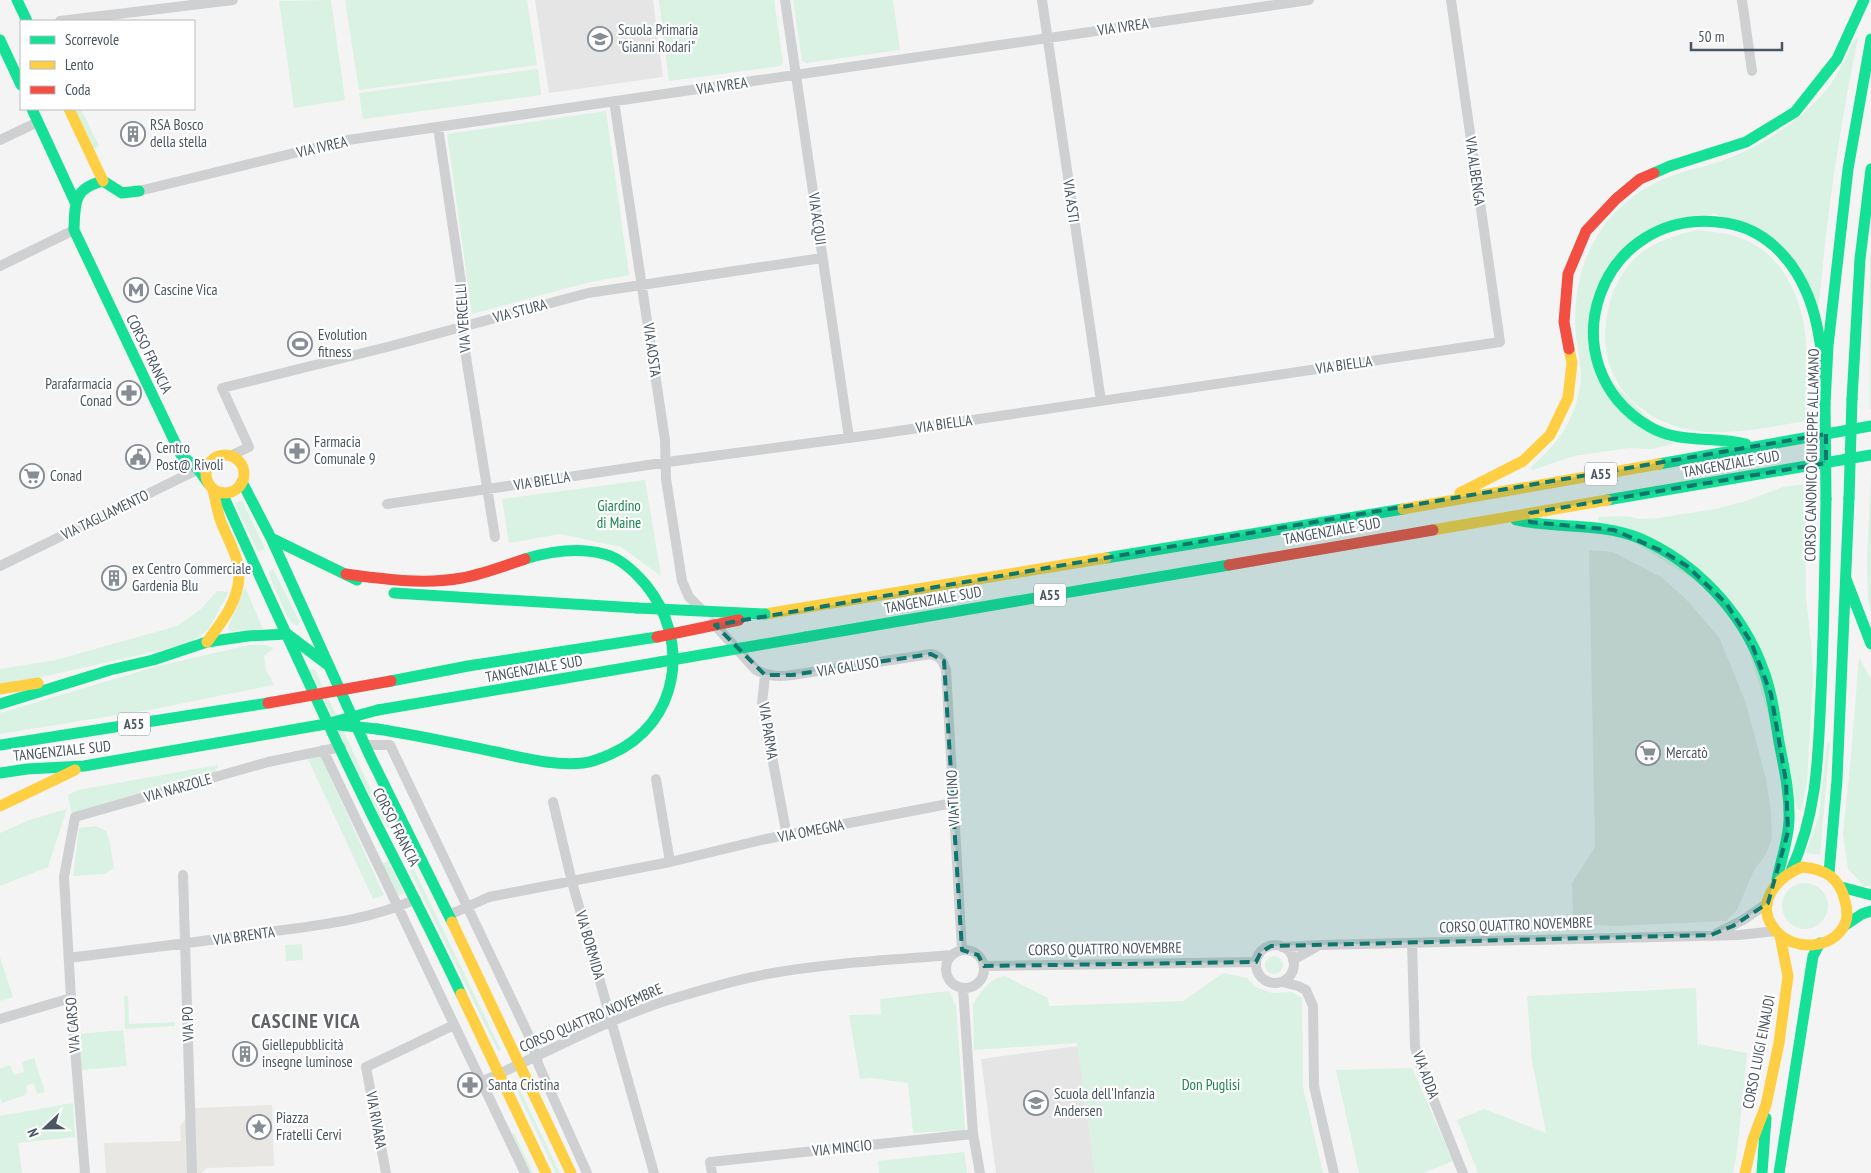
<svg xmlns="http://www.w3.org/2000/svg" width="1871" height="1173" viewBox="0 0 1871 1173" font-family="'PT Sans Narrow',sans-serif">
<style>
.commercial{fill:#e8e7e3}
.education{fill:#e6e5e6}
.green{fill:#d9f2e3}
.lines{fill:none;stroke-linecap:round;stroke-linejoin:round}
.street{stroke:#ced0d2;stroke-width:10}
.fast{stroke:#16e098;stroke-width:11}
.slow{stroke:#ffcf43;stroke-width:11}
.jam{stroke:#f24e42;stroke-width:11}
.fast-bridge{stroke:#16e098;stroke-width:11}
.jam-bridge{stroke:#f24e42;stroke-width:11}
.marked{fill:#0f766e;fill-opacity:0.2;stroke:#0f766e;stroke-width:4;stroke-dasharray:10 6;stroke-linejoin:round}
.labels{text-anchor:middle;stroke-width:4.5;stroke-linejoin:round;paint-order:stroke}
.shield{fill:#fff;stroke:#808990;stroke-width:1}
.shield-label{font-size:14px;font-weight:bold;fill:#4a5661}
.street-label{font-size:15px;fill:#4a5661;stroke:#fff}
.poi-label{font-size:15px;fill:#4a5661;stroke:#fff;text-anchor:start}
.park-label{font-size:15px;fill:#17864f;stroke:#fff}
.district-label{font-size:20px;font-weight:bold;letter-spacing:1px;fill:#5f6368;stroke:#fff}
</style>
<rect width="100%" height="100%" fill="#f4f4f4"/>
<!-- commercial -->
<path class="commercial" d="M1589 550 1613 552 1661 577 1684 597 1719 637 1746 703 1766 779 1771 812 1772 839 1765 856 1754 870 1737 910 1726 921 1616 926 1573 924 1572 883 1595 847Z
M272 1105 274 1166 207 1168 201 1173H106L104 1143 181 1141 180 1126 194 1108Z"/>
<!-- education -->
<path class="education" d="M535 0H653L663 77 549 93Z
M1078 1046 1095 1173H996L981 1059Z"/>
<!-- green -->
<path class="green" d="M331 0 345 100 294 108 279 1Z
M345 0H527L537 65 359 90Z
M659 0H774L783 62 781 66 669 81Z
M793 0H893L900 50 806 63 802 60Z
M1858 38C1839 130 1826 221 1818 314L1792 256 1714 213 1614 256 1591 360 1673 444 1652 449 1629 448 1574 456 1533 470 1530 468C1557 444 1574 423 1580 386 1583 370 1578 353 1576 337 1572 293 1582 251 1611 217 1629 197 1652 182 1677 174 1691 169 1707 166 1721 161 1757 149 1793 126 1819 98 1835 82 1845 60 1854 40Z
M538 69 541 95 363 119 359 93Z
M74 109H81L99 146 94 149Z
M606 111 629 275 586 283 472 314 447 134Z
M1698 230C1714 232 1728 233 1743 239 1784 255 1803 301 1806 341 1809 367 1806 395 1806 421 1763 428 1708 441 1667 423 1618 402 1597 361 1608 310 1612 291 1620 274 1633 260 1650 243 1675 235 1698 230Z
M1871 246V409H1870V263Z
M1871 472V612L1868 598 1867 561Z
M645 480 661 576 621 547 560 534 509 543 502 499Z
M1805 484 1806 598 1811 642 1813 678 1807 782 1801 811 1797 809 1735 605 1598 520 1599 517 1627 516 1639 519 1658 518 1715 509 1746 501 1783 487Z
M242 500 265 549 258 552 235 504Z
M273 569 300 622 297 626 291 622 287 616 269 575V571Z
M245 587 263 629 229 631 228 628Z
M217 591 229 592 208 630 188 644 20 682 0 684V669L56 660 177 626 201 609Z
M249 645H265L274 648 264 656 266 670 274 685 154 709 0 734V713L158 666Z
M1859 657 1871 680V886H1864L1848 869 1843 834 1851 756Z
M312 669 315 670 382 814 408 857 501 1050 498 1051 410 871C410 858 387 826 378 814L310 670Z
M1830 741 1820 855 1806 853 1819 815 1827 744Z
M319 753 384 895 373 899 307 757Z
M218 765 216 772 72 816 68 795 78 790Z
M67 809 48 867 0 886V833L29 820Z
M96 826 106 831 110 843 114 868 105 874 73 876 79 828Z
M388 861 404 893 393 898 378 866Z
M1782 906a23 23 0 1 1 46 0a23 23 0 1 1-46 0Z
M302 944 303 960 286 961 285 945Z
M1265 965a9 9 0 1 1 18 0a9 9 0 1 1-18 0Z
M0 957 13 997 0 1001Z
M1223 973 1247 978 1256 987 1272 993 1292 992 1302 998 1303 1087 1323 1173H1095L1077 1043 974 1050 973 1004C981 992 989 978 1005 976L1048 998 1049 1006 1183 1001Z
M1696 988 1698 1049 1699 1044 1747 1053 1737 1153 1733 1173H1478L1457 1120 1484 1109 1546 1133 1532 1061 1527 996Z
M949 991 956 1006 965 1130 913 1133 908 1083 871 1078 860 1079 849 1015 881 1014 880 999Z
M124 996H128L129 1024 175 1022V1026L125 1029Z
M123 1030 127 1066 82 1070 78 1034Z
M34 1058 45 1092 37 1094 34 1083 26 1086 27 1092 25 1095 2 1103 0 1097V1069L10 1065 14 1075 24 1072 22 1062Z
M1412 1068 1453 1161 1423 1173H1359L1336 1070Z
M519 1088 560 1173H556L516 1089Z
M73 1103 75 1137 18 1143 22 1173H0V1116Z
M514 1133 533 1173H530L511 1134Z
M964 1152 967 1173H879L878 1161Z"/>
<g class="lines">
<!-- street -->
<path class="street" d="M785 0 849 438
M1042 0 1101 401
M1742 0 1752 71
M60 21 233 0
M614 101 665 440 666 479 682 581 689 597 702 610
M438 127 464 302V315L461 326 495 537
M0 140 38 122
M139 191 348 140 1309 0
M0 266 74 230
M230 456 249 447 222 388 391 346 588 293 822 258
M387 504 675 461 871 435 1500 342 1451 0
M0 566 209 464
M713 623 756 670C768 676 778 677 792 675L931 654C940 656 943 661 946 670L962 950
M765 675 762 704 787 836
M365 745H390L530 1038 539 1066 587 1173
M323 750 525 1173
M656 779 670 862
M553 802 572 882 654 1173
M183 875 192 1173
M449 915 489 897 670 862 766 839 953 803
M1717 933 1743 920 1768 903
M1412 943 1415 1047 1422 1071 1463 1173
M1256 964a19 19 0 1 1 38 0a19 19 0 1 1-38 0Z
M1282 947 1321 945 1739 935 1776 931
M946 969a19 19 0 1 1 38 0a19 19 0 1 1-38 0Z
M69 958C136 949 202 942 269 932 319 925 370 920 416 899
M1293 960 1318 946
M984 966 1256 962
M1282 982 1298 986 1306 990 1313 1006 1314 1086 1334 1173
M963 988 973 1134 980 1173
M0 1019 71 998
M481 1082C542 1055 601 1022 665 1001 698 991 733 980 767 974 828 963 890 960 952 955
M85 1173 71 998 64 877 75 817 268 762 341 747
M386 1173 366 1067 454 1025
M712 1173 710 1162 973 1134"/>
<!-- fast -->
<path class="fast" d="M17 0 27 21
M0 40 21 85
M32 109 75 202
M1654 173 1670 166 1746 142 1795 112 1837 59 1864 0
M139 191 122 193 103 181C73 188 75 204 74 230L181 455 198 469 208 483
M1852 399 1860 259 1871 169
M1825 404 1828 346 1848 169 1871 39
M1746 444C1714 436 1679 444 1650 427 1543 365 1599 203 1726 223 1764 229 1791 257 1806 291 1819 320 1821 352 1826 383
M1659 464 1871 426
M242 482 271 538 369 754 452 922
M222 493C271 601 320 710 373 817 403 876 433 934 461 994
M1607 500 1871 455
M1516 520C1557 529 1599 522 1639 538 1695 562 1742 611 1763 669 1772 692 1775 718 1779 742 1784 768 1790 794 1789 821 1788 841 1781 860 1777 880
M271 538 357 580
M1106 558 1403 509
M1846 579 1871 644
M394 593 637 608
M806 637 1229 565
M391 681 468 666 657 637
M0 704 110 670 153 660 207 642 248 636 287 634 328 665
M378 710 660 662
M377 729C417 735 457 744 496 752 525 758 553 766 583 763 593 762 602 758 611 754 680 724 691 640 646 585 635 572 621 558 604 554 577 547 551 551 525 559
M0 745 268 703
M0 773 27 769 84 766 326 724
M1791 871C1818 810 1818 757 1821 693 1824 628 1825 564 1826 499
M1829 873 1837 780 1849 498
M1841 887 1871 895
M1844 926 1862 914 1871 911
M1762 1173 1766 1118
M1779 1173 1813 956 1820 943"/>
<!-- slow -->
<path class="slow" d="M69 109 103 181
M206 474a19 19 0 1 1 38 0a19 19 0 1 1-38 0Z
M1460 493 1523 461 1550 435 1568 398 1572 363 1569 349
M1403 509 1659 464
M1433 530 1607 500
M765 614 1106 558
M207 642C221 623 238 602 239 577 240 557 226 537 220 519 217 509 215 499 213 489
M0 689 38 683
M0 806 75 770
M1802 867C1825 869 1840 878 1845 901 1847 908 1848 917 1845 924 1833 950 1794 951 1777 932 1752 905 1776 878 1802 867Z
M452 922 571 1173
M461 994 546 1173
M1745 1173 1753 1139 1766 1105 1779 1043 1788 976 1780 936"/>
<!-- jam -->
<path class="jam" d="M1569 349 1564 322 1568 274 1586 231 1616 199 1640 179 1654 173
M1229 565 1433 530
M346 574C384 579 423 585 462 578 484 574 504 566 525 559"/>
<!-- fast-bridge -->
<path class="fast-bridge" d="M1825 404 1826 499
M1849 498 1852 399
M637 608 765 614
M660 662 806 637
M326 724 378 710
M339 725 377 729"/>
<!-- jam-bridge -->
<path class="jam-bridge" d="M657 637 739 620
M268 703 391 681"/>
</g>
<!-- marked area -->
<path class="marked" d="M1826 434V463L1530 513V522L1614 530 1662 551 1687 566 1726 603 1751 642 1771 694 1786 781 1788 832 1768 903 1733 926 1711 935 1271 946 1261 952 1256 962 984 966 978 955 962 950 944 661 931 654 792 675H765L715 625Z"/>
<!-- icons -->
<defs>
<symbol id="school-ring" viewBox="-11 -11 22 22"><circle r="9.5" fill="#fff" stroke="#868d94" stroke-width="1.5"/><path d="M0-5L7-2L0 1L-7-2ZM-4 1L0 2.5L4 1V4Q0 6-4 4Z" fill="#868d94"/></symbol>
<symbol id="building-ring" viewBox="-11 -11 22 22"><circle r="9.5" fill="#fff" stroke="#868d94" stroke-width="1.5"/><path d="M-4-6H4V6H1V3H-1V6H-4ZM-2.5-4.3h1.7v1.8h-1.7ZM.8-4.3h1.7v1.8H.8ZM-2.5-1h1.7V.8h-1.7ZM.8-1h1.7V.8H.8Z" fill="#868d94"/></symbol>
<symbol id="metro-ring" viewBox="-11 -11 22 22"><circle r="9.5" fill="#fff" stroke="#868d94" stroke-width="1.5"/><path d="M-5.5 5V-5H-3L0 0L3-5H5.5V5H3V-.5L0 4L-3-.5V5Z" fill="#868d94"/></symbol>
<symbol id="stadium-ring" viewBox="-11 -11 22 22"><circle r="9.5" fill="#fff" stroke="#868d94" stroke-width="1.5"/><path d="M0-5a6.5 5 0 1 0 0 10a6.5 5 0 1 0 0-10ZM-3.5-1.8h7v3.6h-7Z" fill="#868d94"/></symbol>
<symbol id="pharmacy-ring" viewBox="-11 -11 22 22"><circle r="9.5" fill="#fff" stroke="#868d94" stroke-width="1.5"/><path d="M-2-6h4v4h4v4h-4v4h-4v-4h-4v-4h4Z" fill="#868d94"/></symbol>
<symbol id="civic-ring" viewBox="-11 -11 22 22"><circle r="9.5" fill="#fff" stroke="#868d94" stroke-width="1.5"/><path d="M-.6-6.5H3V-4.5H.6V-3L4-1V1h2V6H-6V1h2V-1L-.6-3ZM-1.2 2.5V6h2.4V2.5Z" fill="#868d94"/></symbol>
<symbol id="supermarket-ring" viewBox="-11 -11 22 22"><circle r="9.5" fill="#fff" stroke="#868d94" stroke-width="1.5"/><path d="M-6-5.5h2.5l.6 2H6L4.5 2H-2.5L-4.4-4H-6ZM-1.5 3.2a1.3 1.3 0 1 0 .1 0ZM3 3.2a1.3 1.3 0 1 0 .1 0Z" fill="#868d94"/></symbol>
<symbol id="sight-ring" viewBox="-11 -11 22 22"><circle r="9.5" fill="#fff" stroke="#868d94" stroke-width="1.5"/><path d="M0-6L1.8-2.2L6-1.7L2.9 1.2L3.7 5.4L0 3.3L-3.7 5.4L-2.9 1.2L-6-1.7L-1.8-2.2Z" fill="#868d94"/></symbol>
</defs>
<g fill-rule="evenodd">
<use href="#school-ring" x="586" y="25" width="28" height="28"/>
<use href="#building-ring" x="119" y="120" width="28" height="28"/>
<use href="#metro-ring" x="122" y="276" width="28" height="28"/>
<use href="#stadium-ring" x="286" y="330" width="28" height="28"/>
<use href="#pharmacy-ring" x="115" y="379" width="28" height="28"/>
<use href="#pharmacy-ring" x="283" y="437" width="28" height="28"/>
<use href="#civic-ring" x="124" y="443" width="28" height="28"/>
<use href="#supermarket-ring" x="18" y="462" width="28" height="28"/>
<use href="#building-ring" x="100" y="564" width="28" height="28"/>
<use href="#supermarket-ring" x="1634" y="739" width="28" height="28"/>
<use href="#building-ring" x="231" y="1040" width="28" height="28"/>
<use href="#pharmacy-ring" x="456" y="1071" width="28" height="28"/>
<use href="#school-ring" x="1022" y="1089" width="28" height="28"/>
<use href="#sight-ring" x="245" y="1113" width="28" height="28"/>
</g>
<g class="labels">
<!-- shield labels -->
<g class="shield">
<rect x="1585" y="462.5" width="32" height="23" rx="4"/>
<rect x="1034" y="583.5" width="32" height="23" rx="4"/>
<rect x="118" y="712.5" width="32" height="23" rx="4"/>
</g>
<g class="shield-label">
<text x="1601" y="479">A55</text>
<text x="1050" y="600">A55</text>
<text x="134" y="729">A55</text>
</g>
<!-- street labels -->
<g class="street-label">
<text transform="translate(1123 27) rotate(-8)" y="5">VIA IVREA</text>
<text transform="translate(722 86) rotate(-8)" y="5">VIA IVREA</text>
<text transform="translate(322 147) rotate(-13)" y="5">VIA IVREA</text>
<text transform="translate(1475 171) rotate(82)" y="5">VIA ALBENGA</text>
<text transform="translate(1071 201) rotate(82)" y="5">VIA ASTI</text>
<text transform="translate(817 219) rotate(82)" y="5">VIA ACQUI</text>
<text transform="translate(520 311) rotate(-15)" y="5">VIA STURA</text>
<text transform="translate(463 318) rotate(-94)" y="5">VIA VERCELLI</text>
<text transform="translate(652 350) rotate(82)" y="5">VIA AOSTA</text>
<text transform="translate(149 354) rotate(64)" y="5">CORSO FRANCIA</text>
<text transform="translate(1344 365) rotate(-8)" y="5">VIA BIELLA</text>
<text transform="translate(944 424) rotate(-8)" y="5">VIA BIELLA</text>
<text transform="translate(1812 455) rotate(-89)" y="5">CORSO CANONICO GIUSEPPE ALLAMANO</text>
<text transform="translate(1731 464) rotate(-10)" y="5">TANGENZIALE SUD</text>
<text transform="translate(542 481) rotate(-9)" y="5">VIA BIELLA</text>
<text transform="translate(105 515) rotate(-26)" y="5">VIA TAGLIAMENTO</text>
<text transform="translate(1332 531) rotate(-10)" y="5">TANGENZIALE SUD</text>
<text transform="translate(933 600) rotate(-10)" y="5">TANGENZIALE SUD</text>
<text transform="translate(848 667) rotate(-9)" y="5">VIA CALUSO</text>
<text transform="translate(534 669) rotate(-10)" y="5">TANGENZIALE SUD</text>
<text transform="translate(768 731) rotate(81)" y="5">VIA PARMA</text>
<text transform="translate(62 751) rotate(-6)" y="5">TANGENZIALE SUD</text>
<text transform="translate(178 788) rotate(-16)" y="5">VIA NARZOLE</text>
<text transform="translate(953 798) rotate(-93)" y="5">VIA TICINO</text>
<text transform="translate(396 827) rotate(63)" y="5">CORSO FRANCIA</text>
<text transform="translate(811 831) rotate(-11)" y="5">VIA OMEGNA</text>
<text transform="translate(1516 925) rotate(-2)" y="5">CORSO QUATTRO NOVEMBRE</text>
<text transform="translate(244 936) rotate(-8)" y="5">VIA BRENTA</text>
<text transform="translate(590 945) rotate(74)" y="5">VIA BORMIDA</text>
<text transform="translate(1105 949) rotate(-1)" y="5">CORSO QUATTRO NOVEMBRE</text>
<text transform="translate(591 1018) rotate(-23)" y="5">CORSO QUATTRO NOVEMBRE</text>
<text transform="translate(188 1024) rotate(-92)" y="5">VIA PO</text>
<text transform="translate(73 1025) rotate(-94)" y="5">VIA CARSO</text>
<text transform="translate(1759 1052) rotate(-79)" y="5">CORSO LUIGI EINAUDI</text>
<text transform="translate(1426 1075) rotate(70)" y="5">VIA ADDA</text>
<text transform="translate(376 1120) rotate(80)" y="5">VIA RIVARA</text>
<text transform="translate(842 1148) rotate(-6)" y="5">VIA MINCIO</text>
</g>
<!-- poi labels -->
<g class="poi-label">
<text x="618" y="35">Scuola Primaria<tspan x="618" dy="17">"Gianni Rodari"</tspan></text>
<text x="150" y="130">RSA Bosco<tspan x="150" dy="17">della stella</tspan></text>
<text x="154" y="295">Cascine Vica</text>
<text x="318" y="340">Evolution<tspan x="318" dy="17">fitness</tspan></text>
<text x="112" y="389" text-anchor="end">Parafarmacia<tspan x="112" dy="17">Conad</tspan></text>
<text x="314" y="447">Farmacia<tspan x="314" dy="17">Comunale 9</tspan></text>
<text x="156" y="453">Centro<tspan x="156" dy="17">Post@ Rivoli</tspan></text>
<text x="50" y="481">Conad</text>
<text x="132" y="574">ex Centro Commerciale<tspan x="132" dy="17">Gardenia Blu</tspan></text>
<text x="1666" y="758">Mercatò</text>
<text x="262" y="1050">Giellepubblicità<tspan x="262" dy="17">insegne luminose</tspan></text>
<text x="488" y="1090">Santa Cristina</text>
<text x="1054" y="1099">Scuola dell'Infanzia<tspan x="1054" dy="17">Andersen</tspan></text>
<text x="276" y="1123">Piazza<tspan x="276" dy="17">Fratelli Cervi</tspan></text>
</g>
<!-- park labels -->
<g class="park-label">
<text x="619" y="511">Giardino<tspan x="619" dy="17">di Maine</tspan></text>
<text x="1211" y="1090">Don Puglisi</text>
</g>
<!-- district labels -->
<g class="district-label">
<text x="306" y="1028">CASCINE VICA</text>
</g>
</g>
<!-- legend -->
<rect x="20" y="20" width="175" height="90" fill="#ffffff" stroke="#b7bbc0"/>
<rect x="30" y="36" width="25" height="8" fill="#16e098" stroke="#b7bbc0"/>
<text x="65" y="45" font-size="15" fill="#4a5661">Scorrevole</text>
<rect x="30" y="61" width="25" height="8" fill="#ffcf43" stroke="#b7bbc0"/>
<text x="65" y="70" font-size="15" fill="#4a5661">Lento</text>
<rect x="30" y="86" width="25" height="8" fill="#f24e42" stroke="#b7bbc0"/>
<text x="65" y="95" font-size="15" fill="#4a5661">Coda</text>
<!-- north arrow -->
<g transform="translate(45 1128) rotate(248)" stroke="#ffffff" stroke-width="4" paint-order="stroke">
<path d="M0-4L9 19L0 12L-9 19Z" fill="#4a5661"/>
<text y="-8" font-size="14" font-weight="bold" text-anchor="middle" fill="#4a5661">N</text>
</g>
<!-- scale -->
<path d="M1691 42v8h91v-8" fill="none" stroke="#4a5661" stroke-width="2.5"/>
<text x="1698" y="42" font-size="15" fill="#4a5661" stroke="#ffffff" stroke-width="4" paint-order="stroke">50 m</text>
</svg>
